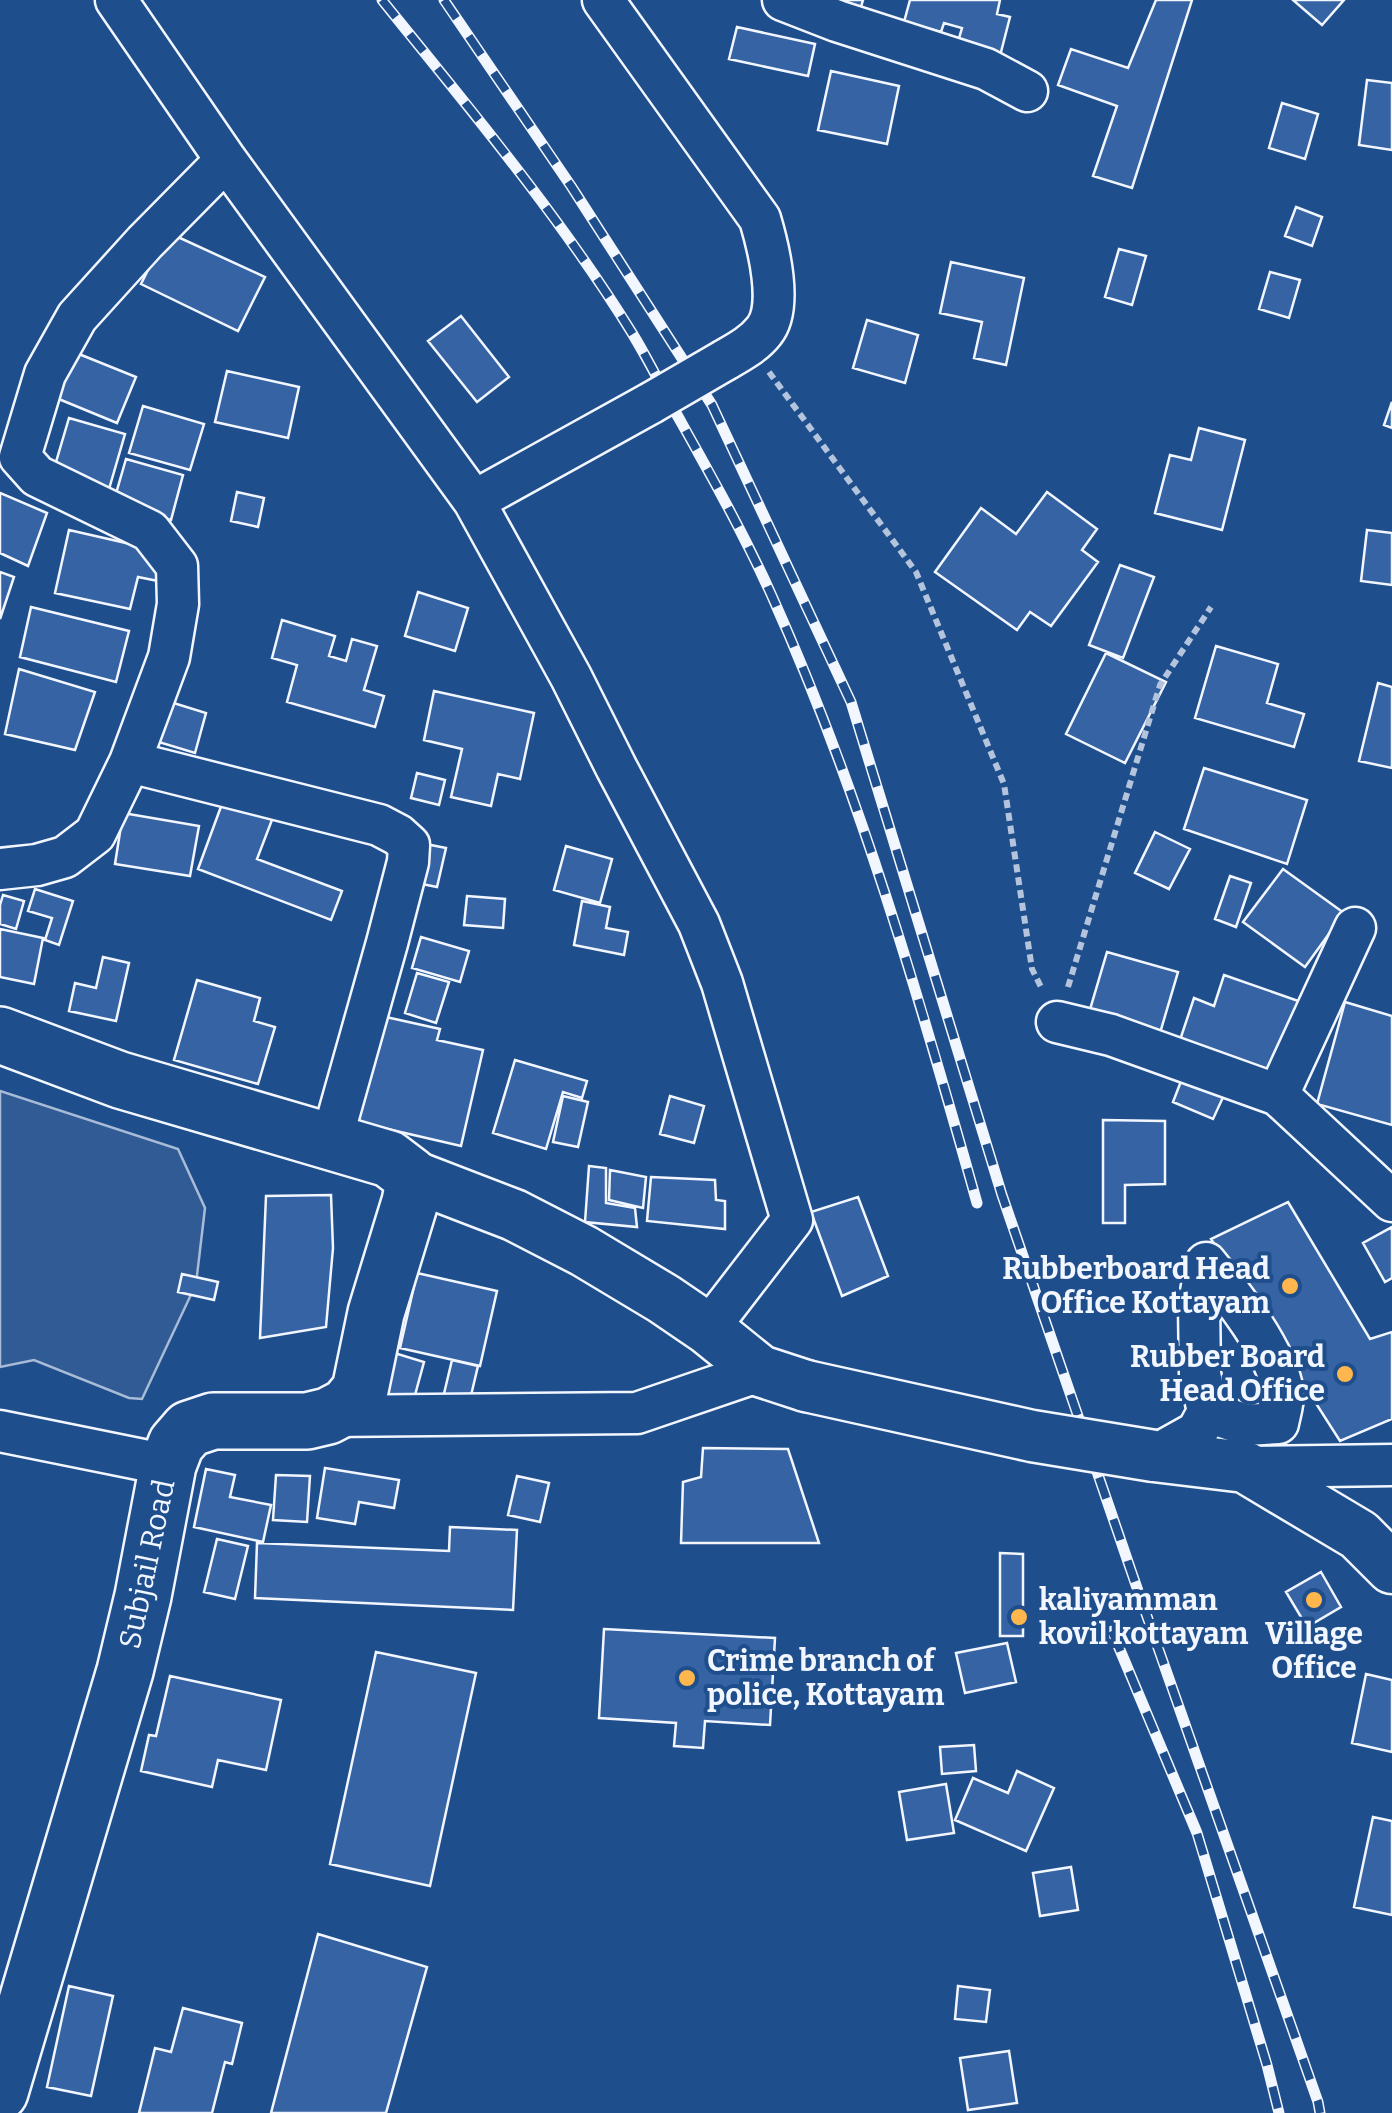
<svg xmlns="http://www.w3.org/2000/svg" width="1392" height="2113" viewBox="0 0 1392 2113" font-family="Bitter,serif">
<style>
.built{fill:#305b95;stroke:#a8bbd7;stroke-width:2.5}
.building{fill:#3563a3;stroke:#f2f6ff;stroke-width:2.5}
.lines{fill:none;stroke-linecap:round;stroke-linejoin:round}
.minor-casing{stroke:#f2f6ff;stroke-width:45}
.major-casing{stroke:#f2f6ff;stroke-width:55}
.highway-casing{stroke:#f2f6ff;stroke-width:60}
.path{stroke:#b3c4dc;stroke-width:6;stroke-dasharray:8 5;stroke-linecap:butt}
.minor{stroke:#1f4e8c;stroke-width:40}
.major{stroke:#1f4e8c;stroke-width:50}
.highway{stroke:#1f4e8c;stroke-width:55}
.rail-casing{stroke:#f2f6ff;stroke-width:11}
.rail{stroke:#1f4e8c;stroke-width:8;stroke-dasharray:22;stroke-linecap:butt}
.minor-bridge-casing{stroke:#f2f6ff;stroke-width:45;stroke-linecap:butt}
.major-bridge-casing{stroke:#f2f6ff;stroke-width:55;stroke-linecap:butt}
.minor-bridge{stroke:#1f4e8c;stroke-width:40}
.major-bridge{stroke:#1f4e8c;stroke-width:50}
.poi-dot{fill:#ffb74d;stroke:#1f4e8c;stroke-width:4}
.labels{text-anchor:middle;stroke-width:8;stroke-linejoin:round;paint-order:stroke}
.poi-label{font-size:30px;font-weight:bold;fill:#f2f6ff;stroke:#1f4e8c;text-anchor:end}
.street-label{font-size:30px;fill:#f2f6ff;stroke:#1f4e8c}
</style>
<rect width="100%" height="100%" fill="#1f4e8c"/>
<!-- built -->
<path class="built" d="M0 1091 178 1149 205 1208 196 1284 142 1399 129 1398 34 1360 0 1367Z"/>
<!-- building -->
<path class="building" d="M817 0H863L858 17Z
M910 0H1000L997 14 1010 17 1000 56 957 45 962 28 944 23 941 32 904 22Z
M1156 0H1192L1132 188 1093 176 1117 106 1058 85 1071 49 1128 68Z
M1293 0H1344L1322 25Z
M737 27 815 44 808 76 729 59Z
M831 71 899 86 887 144 818 130Z
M1367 80 1392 83V150L1359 145Z
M1282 103 1318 114 1305 159 1269 148Z
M1296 207 1322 217 1312 246 1285 236Z
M167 232 265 277 238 331 141 284Z
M1119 249 1146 256 1132 305 1105 297Z
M951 262 1024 278 1006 365 974 358 982 322 940 313Z
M1270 272 1300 280 1289 318 1259 309Z
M461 316 509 377 477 402 428 341Z
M867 320 918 335 905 383 853 368Z
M69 350 136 377 117 423 49 395Z
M227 371 299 387 288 438 215 422Z
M1392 402V428L1384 425Z
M143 406 204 424 190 470 129 453Z
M69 418 125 434 107 496 51 479Z
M1199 428 1245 440 1222 530 1155 513 1170 455 1191 460Z
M126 459 183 475 171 520 113 504Z
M237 492 264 498 258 527 231 521Z
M1047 492 1097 529 1082 550 1098 562 1051 626 1030 612 1017 630 935 572 981 508 1016 534Z
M0 493 47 513 28 566 0 553Z
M69 530 174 554 168 583 138 577 130 609 55 593Z
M1367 530 1392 533V585L1361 581Z
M1120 565 1154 577 1123 658 1089 645Z
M0 572 14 577 0 619Z
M418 592 468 608 455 651 405 636Z
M31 607 129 631 116 682 20 657Z
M282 620 335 636 329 656 346 661 352 639 377 646 364 690 384 696 375 727 287 702 297 665 272 658Z
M1216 646 1278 664 1267 703 1304 714 1294 747 1195 718Z
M1106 653 1166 682 1125 763 1066 734Z
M19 669 95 692 75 750 5 734Z
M1378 683 1392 687V768L1359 761Z
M434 691 534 713 520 779 498 774 491 806 451 797 462 749 424 740Z
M164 700 206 713 195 753 152 740Z
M1204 768 1307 800 1287 864 1184 829Z
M417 773 445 780 439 805 411 798Z
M226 793 275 812 257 859 342 891 331 920 198 869Z
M123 813 199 826 190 876 115 864Z
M1155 832 1190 849 1169 889 1135 873Z
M421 843 446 848 437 887 412 882Z
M566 846 612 859 600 903 554 890Z
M1283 869 1344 913 1305 967 1243 922Z
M1230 876 1251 883 1236 927 1215 919Z
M35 889 73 901 59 945 45 940 52 918 28 911Z
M3 895 24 901 16 929 0 924V905Z
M467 896 505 899 503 928 464 925Z
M582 901 610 907 606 928 628 932 624 955 574 945Z
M0 929 43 938 34 984 0 977Z
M421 937 469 951 460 982 412 968Z
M1107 952 1178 972 1160 1033 1089 1013Z
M103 957 129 963 116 1021 69 1011 75 983 96 988Z
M417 973 449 982 436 1023 405 1013Z
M1224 975 1307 1004 1279 1082 1178 1046 1194 998 1214 1006Z
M197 980 260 998 254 1021 275 1027 258 1084 174 1060Z
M1345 1002 1392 1016V1125L1317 1104Z
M377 1015 440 1029 437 1040 483 1050 461 1146 353 1121Z
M515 1060 587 1081 582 1098 563 1092 546 1149 493 1133Z
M1183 1076 1225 1093 1213 1119 1173 1102Z
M563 1096 588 1102 578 1147 553 1142Z
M670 1096 704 1106 694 1143 660 1134Z
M1103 1120 1165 1121V1184L1125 1185V1223H1103Z
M589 1166 606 1168V1203L635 1208 637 1227 585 1222Z
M610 1170 646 1177 643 1208 609 1200Z
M651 1177 715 1180 716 1200 725 1201V1229L647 1221Z
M331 1195 333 1248 326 1327 260 1338 266 1196Z
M858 1197 888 1276 842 1296 811 1212Z
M1288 1202 1370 1339 1392 1332V1419L1340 1441 1211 1239Z
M1392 1227V1278L1385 1282 1363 1243Z
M417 1273 497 1291 480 1366 400 1348Z
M182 1274 218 1282 214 1300 178 1292Z
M388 1351 424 1362 412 1406 376 1395Z
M452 1360 478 1366 468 1408 442 1402Z
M703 1448 788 1449 819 1543H681L683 1482 701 1477Z
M325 1468 399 1480 394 1508 359 1502 355 1524 317 1518Z
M206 1469 235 1475 230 1497 271 1505 263 1542 194 1527Z
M276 1475 310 1476 307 1522 273 1520Z
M517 1476 549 1483 540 1522 508 1515Z
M450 1527 517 1530 513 1610 255 1598 257 1543 449 1551Z
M217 1539 248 1546 235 1599 204 1592Z
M1000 1553 1023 1554V1636H1000Z
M1321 1572 1341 1607 1307 1627 1286 1592Z
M604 1629 775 1638 770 1725 705 1721 703 1748 674 1746 676 1723 599 1718Z
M1007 1643 1016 1682 965 1693 956 1653Z
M376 1652 476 1673 430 1886 330 1864Z
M1366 1674 1392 1680V1752L1352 1743Z
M170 1676 281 1700 266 1770 218 1760 212 1787 141 1771 149 1735 156 1736Z
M974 1745 976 1771 942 1774 940 1747Z
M1017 1771 1054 1788 1026 1851 955 1820 973 1778 1008 1793Z
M946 1784 954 1833 907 1840 899 1792Z
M1373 1817 1392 1821V1915L1354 1907Z
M1071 1867 1078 1910 1040 1916 1033 1873Z
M318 1934 427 1967 386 2113H271Z
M69 1986 113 1996 91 2096 47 2087Z
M958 1986 990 1990 986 2022 955 2019Z
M183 2008 242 2023 232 2064 225 2062 212 2113H139L155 2048 171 2052Z
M1009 2051 1017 2103 968 2110 960 2058Z"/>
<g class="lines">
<defs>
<path id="minor" d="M116 0 226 160 474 501 571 677 616 767 699 924 722 983 792 1220 708 1329
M603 0 760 219C768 246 784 307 764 331 754 344 739 352 725 360
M783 0 837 21 986 69 1027 91
M474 501 651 403
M130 762 379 825 398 835 409 845 408 862 387 943 331 1142
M0 869 37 865 65 857 95 834 130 762 169 657 178 604 177 566 150 531 37 476 20 457 45 374 77 317 145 242 226 160
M1057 1022 1111 1035 1278 1095 1392 1201
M1278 1095 1355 928
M328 1416 637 1413 760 1371
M0 1431 168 1465
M1154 1456 1197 1432 1208 1412 1200 1374 1199 1304 1206 1263C1231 1294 1277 1351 1283 1392 1284 1401 1280 1413 1278 1423L1246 1425 1208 1412
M1245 1467 1392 1465"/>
<path id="major" d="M410 1175 514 1215 584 1251 664 1299 708 1329 760 1371 806 1386
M1154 1456 1245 1467 1359 1535 1392 1568"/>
<path id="highway" d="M0 1035 120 1080 389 1159 410 1175 413 1187 410 1202 376 1313 360 1390 347 1406 328 1416 307 1421H213L189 1429 176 1444 168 1465 143 1596 125 1671 0 2092"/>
</defs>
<!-- minor casing -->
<use href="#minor" class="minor-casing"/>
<!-- major casing -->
<use href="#major" class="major-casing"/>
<!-- highway casing -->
<use href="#highway" class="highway-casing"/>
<!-- path -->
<path class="path" d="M769 372 916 572 1004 784 1032 969 1042 989
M1068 987 1160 685 1211 607"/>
<!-- minor -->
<use href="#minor" class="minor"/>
<!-- major -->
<use href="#major" class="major"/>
<!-- highway -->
<use href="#highway" class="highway"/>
<defs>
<path id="rail" d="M382 0C469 108 559 215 632 333 648 359 661 386 676 413 709 472 743 532 771 594 859 789 919 997 977 1203
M444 0 571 186 712 405 851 702 1002 1195 1137 1588 1318 2102 1320 2113
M1112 1631 1197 1833 1267 2065 1279 2113"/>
</defs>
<!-- rail casing -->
<use href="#rail" class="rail-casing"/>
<!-- rail -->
<use href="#rail" class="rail"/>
<defs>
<path id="minor-bridge" d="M651 403 725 360"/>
<path id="major-bridge" d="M806 1386 1032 1436 1154 1456"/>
</defs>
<!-- minor-bridge casing -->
<use href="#minor-bridge" class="minor-bridge-casing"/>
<!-- major-bridge casing -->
<use href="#major-bridge" class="major-bridge-casing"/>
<!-- minor-bridge -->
<use href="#minor-bridge" class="minor-bridge"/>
<!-- major-bridge -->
<use href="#major-bridge" class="major-bridge"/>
</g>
<!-- markers -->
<g class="poi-dot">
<circle cx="1290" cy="1286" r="10"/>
<circle cx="1345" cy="1374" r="10"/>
<circle cx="1314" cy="1600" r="10"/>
<circle cx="1019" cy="1617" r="10"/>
<circle cx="687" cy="1678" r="10"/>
</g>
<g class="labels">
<!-- poi labels -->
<g class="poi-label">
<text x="1270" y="1279">Rubberboard Head<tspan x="1270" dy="34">Office Kottayam</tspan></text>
<text x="1325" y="1367">Rubber Board<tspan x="1325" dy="34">Head Office</tspan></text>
<text x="1039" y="1610" text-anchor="start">kaliyamman<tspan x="1039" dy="34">kovil kottayam</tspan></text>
<text x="1314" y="1644" text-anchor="middle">Village<tspan x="1314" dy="34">Office</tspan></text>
<text x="707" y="1671" text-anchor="start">Crime branch of<tspan x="707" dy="34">police, Kottayam</tspan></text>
</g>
<!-- street labels -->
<g class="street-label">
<text transform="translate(147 1564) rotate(-78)" y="10">Subjail Road</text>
</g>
</g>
</svg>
